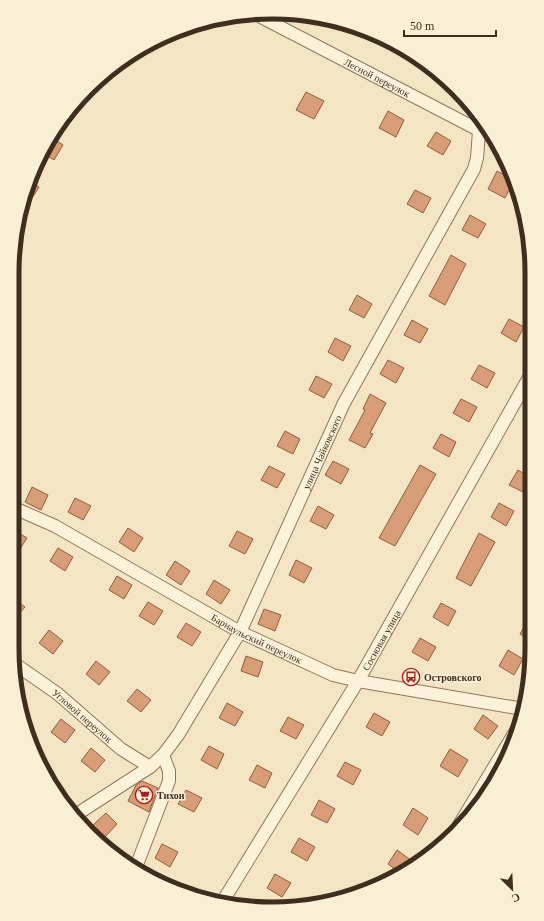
<svg xmlns="http://www.w3.org/2000/svg" width="544" height="921" viewBox="0 0 544 921" font-family="'Times New Roman',serif">
<style>
.building{fill:#d69d76;stroke:#935d3b}
.lines{fill:none;stroke-linecap:round;stroke-linejoin:round}
.minor-casing{stroke:#917658;stroke-width:14}
.minor{stroke:#fcf2d9;stroke-width:12}
.labels{text-anchor:middle;stroke-width:3;stroke-linejoin:round;paint-order:stroke}
.street-label{font-size:10px;fill:#3f2d1d;stroke:#f9efd5}
.poi-label{font-size:10px;font-weight:bold;fill:#3f2d1d;stroke:#f9efd5;text-anchor:start}
.rim{fill:none;stroke:#3f2d1d;stroke-width:5}
</style>
<rect width="100%" height="100%" fill="#f3e5c4"/>
<!-- building -->
<path class="building" d="M306 92 324 101 314 119 296 110Z
M388 111 404 120 396 137 379 128Z
M436 132 451 141 443 155 427 146Z
M51 137 63 145 54 160 43 153Z
M497 171 514 180 505 198 488 189Z
M29 181 39 187 22 214 26 188Z
M415 190 431 198 423 213 407 204Z
M470 215 486 224 478 238 462 230Z
M451 255 466 264 445 305 429 296Z
M357 295 372 304 364 318 349 310Z
M509 319 524 327 516 342 501 333Z
M412 320 428 329 420 343 404 335Z
M335 338 351 346 343 361 328 352Z
M388 360 404 368 396 383 380 374Z
M479 365 495 373 487 388 471 379Z
M316 376 332 384 324 398 309 390Z
M370 394 386 403 370 433 373 434 365 448 349 440 365 410 363 409Z
M461 399 477 407 469 422 453 413Z
M285 431 300 439 293 454 277 446Z
M441 434 456 442 449 457 433 448Z
M333 461 349 469 341 484 325 475Z
M420 465 436 474 395 546 379 538Z
M269 466 285 474 277 488 261 480Z
M518 470 531 478V482L525 493 509 485Z
M32 487 48 495 41 510 25 502Z
M75 498 91 506 83 520 68 512Z
M499 503 514 511 506 526 491 517Z
M318 506 334 515 326 529 310 521Z
M128 528 143 538 134 552 119 542Z
M12 529 27 538 18 552 12 548Z
M237 531 253 539 245 554 229 546Z
M479 533 495 542 471 586 456 578Z
M58 548 73 557 65 571 50 561Z
M296 560 312 568 304 583 289 575Z
M175 561 190 571 181 585 166 575Z
M117 576 132 585 124 599 109 590Z
M214 580 230 590 221 604 206 594Z
M12 597 25 607 12 622Z
M148 602 163 611 154 625 139 616Z
M441 603 456 611 448 626 433 617Z
M264 609 281 615 275 631 258 624Z
M531 614V641L520 634Z
M186 623 201 632 192 646 177 637Z
M49 630 63 641 53 654 39 643Z
M420 638 436 647 428 661 412 652Z
M508 650 523 659 514 675 499 666Z
M246 656 263 662 258 677 241 671Z
M96 661 110 672 99 685 86 674Z
M137 689 151 700 141 712 127 701Z
M227 703 243 712 235 726 219 718Z
M374 713 390 722 382 736 366 727Z
M483 715 498 726 488 739 474 729Z
M288 717 304 725 296 739 280 731Z
M61 719 75 730 65 743 51 732Z
M209 746 224 754 217 769 201 760Z
M91 748 105 760 95 772 81 761Z
M450 749 468 760 458 777 440 766Z
M345 762 361 770 353 785 337 776Z
M257 765 272 773 265 788 249 780Z
M142 781 158 788 149 812 128 801 136 785Z
M186 790 202 798 194 812 178 804Z
M319 800 335 809 327 823 311 815Z
M413 808 428 818 418 835 403 825Z
M106 813 117 824 105 837 93 825Z
M299 838 315 847 307 861 291 852Z
M162 844 178 852 170 867 155 858Z
M397 850 412 861 406 868 399 872 388 864Z
M275 874 291 883 282 897 267 888Z"/>
<g class="lines">
<defs>
<g id="minor">
<path id="s1" d="M261 17 494 138"/>
<path id="s2" d="M12 507 55 526 240 632 333 675 358 681 523 709"/>
<path id="s3" d="M15 664 58 694 121 749 150 767"/>
<path id="s4" d="M74 816 150 767 163 755 178 735 240 632 344 403 474 169 477 158 479 131"/>
<path d="M459 825 520 724"/>
<path d="M136 867 169 781V771L163 755"/>
<path id="s5" d="M223 901 358 681 531 374"/>
</g>
</defs>
<!-- minor casing -->
<use href="#minor" class="minor-casing"/>
<!-- minor -->
<use href="#minor" class="minor"/>
</g>
<!-- icons -->
<defs>
<symbol id="bus-ring" viewBox="-11 -11 22 22"><circle r="9.5" fill="#f9efd5" stroke="#a72022" stroke-width="1.5"/><path d="M-5-6H5V4H4V6H2V4H-2V6H-4V4H-5ZM-3.5-4V0h7V-4ZM-3.5 1.2v1.5H-2V1.2ZM2 1.2v1.5H3.5V1.2Z" fill="#a72022"/></symbol>
<symbol id="supermarket-ring" viewBox="-11 -11 22 22"><circle r="9.5" fill="#f9efd5" stroke="#a72022" stroke-width="1.5"/><path d="M-6-5.5h2.5l.6 2H6L4.5 2H-2.5L-4.4-4H-6ZM-1.5 3.2a1.3 1.3 0 1 0 .1 0ZM3 3.2a1.3 1.3 0 1 0 .1 0Z" fill="#a72022"/></symbol>
</defs>
<g fill-rule="evenodd">
<use href="#bus-ring" x="401" y="667" width="20" height="20"/>
<use href="#supermarket-ring" x="134" y="785" width="20" height="20"/>
</g>
<g class="labels">
<!-- street labels -->
<g class="street-label">
<text dy="4" stroke="none"><textPath href="#s1" startOffset="131">Лесной переулок</textPath></text>
<text dy="4" stroke="none"><textPath href="#s4" startOffset="451">улица Чайковского</textPath></text>
<text dy="4" stroke="none"><textPath href="#s2" startOffset="278">Барнаульский переулок</textPath></text>
<text dy="4" stroke="none"><textPath href="#s5" startOffset="305">Сосновая улица</textPath></text>
<text dy="4" stroke="none"><textPath href="#s3" startOffset="85">Угловой переулок</textPath></text>
</g>
<!-- poi labels -->
<g class="poi-label">
<text x="424" y="681">Островского</text>
<text x="157" y="799">Тихон</text>
</g>
</g>
<!-- crop -->
<path d="M0 0H544V921H0ZM272 19H272A253 253 0 0 1 525 272V649A253 253 0 0 1 272 902H272A253 253 0 0 1 19 649V272A253 253 0 0 1 272 19Z" fill="#f9efd5" fill-rule="evenodd"/>
<path class="rim" d="M272 19H272A253 253 0 0 1 525 272V649A253 253 0 0 1 272 902H272A253 253 0 0 1 19 649V272A253 253 0 0 1 272 19Z"/>
<!-- north arrow -->
<g transform="translate(512 889) rotate(156)" stroke="#f9efd5" stroke-width="3" paint-order="stroke">
<path d="M0-3L7 15L0 10L-7 15Z" fill="#3f2d1d"/>
<text y="-6" font-size="11" font-weight="bold" text-anchor="middle" fill="#3f2d1d">С</text>
</g>
<!-- scale -->
<path d="M404 30v6h92v-6" fill="none" stroke="#3f2d1d" stroke-width="2"/>
<text x="410" y="30" font-size="12" fill="#3f2d1d" stroke="#f9efd5" stroke-width="3" paint-order="stroke">50 m</text>
</svg>
